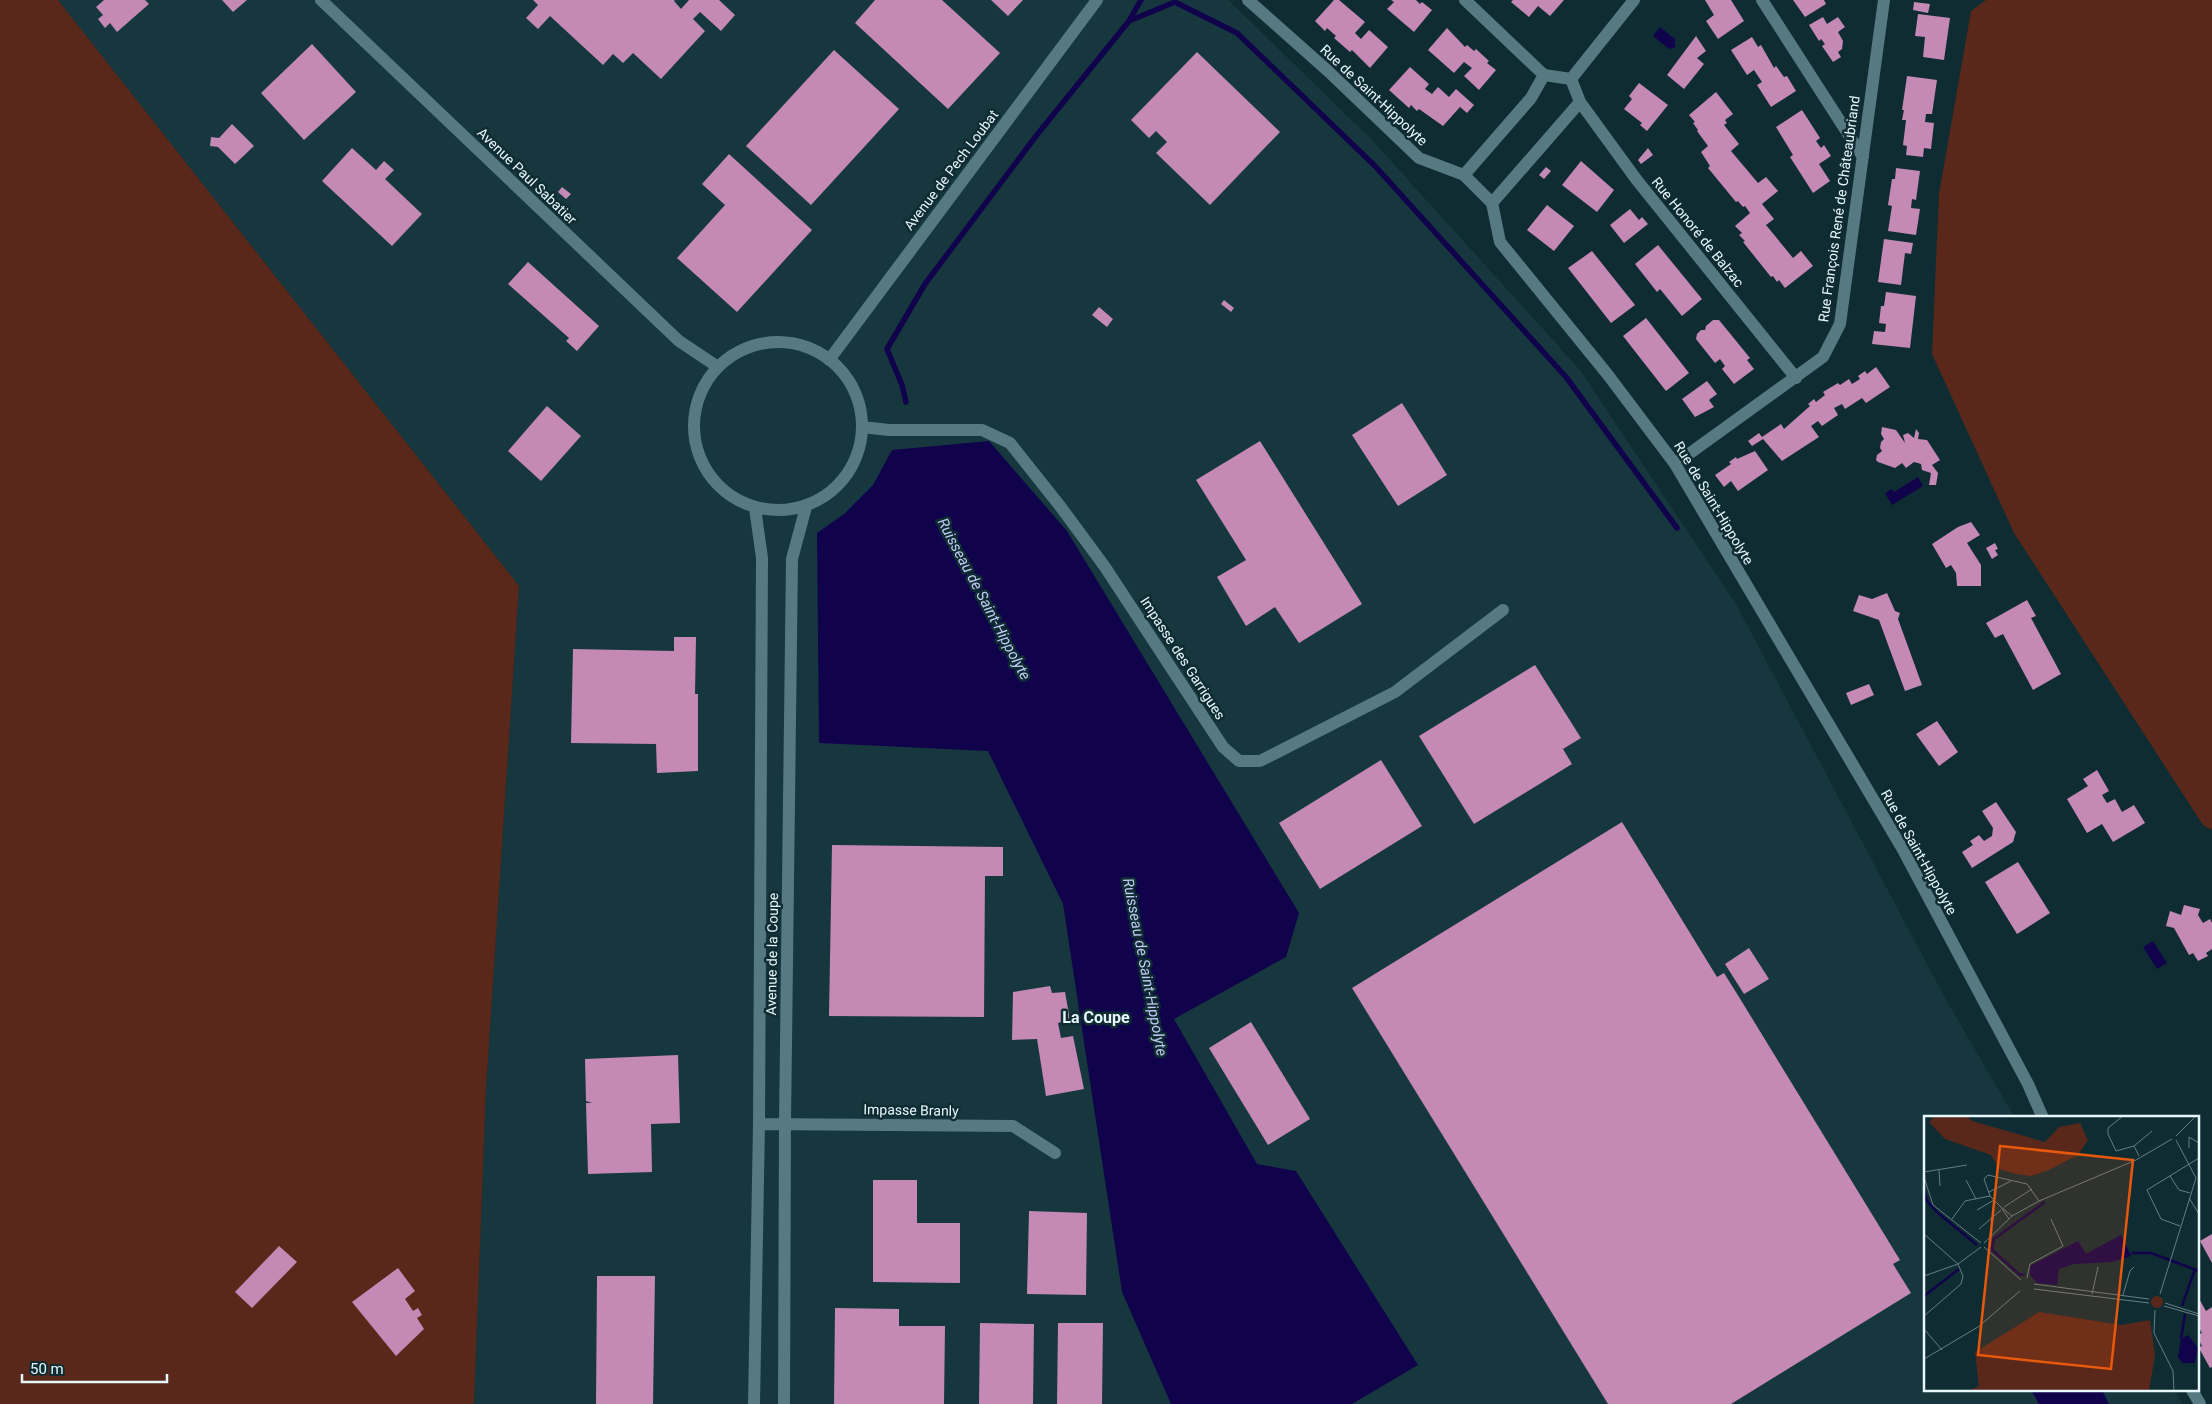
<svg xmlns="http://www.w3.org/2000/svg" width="2212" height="1404" viewBox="0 0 2212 1404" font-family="Roboto,sans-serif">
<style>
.built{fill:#17373f}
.green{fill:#5a281a}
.water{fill:#10034c}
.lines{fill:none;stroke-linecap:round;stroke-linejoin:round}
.stream{stroke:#10034c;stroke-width:5.5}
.building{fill:#c489b4}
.minor{stroke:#577982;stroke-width:12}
.labels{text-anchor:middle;stroke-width:5;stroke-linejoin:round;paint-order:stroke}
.street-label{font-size:14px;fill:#e7f8fc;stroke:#0f2c33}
.water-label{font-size:15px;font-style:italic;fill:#c2caf5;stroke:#0f2c33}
.quarter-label{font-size:16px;font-weight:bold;fill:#e7f8fc;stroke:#0f2c33}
.inset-river{fill:none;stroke:#10034c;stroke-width:2.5}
.inset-road{fill:none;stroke:#657e83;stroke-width:1}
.view{fill:#e8590c;fill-opacity:0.15;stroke:#e8590c;stroke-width:2.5}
.inset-edge{fill:none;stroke:#e7f8fc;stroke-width:2.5}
</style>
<rect width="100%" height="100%" fill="#0f2c33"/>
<!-- built -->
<path class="built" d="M58 0H1228L1372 140 1580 370 1737 606 1945 998 2015 1118H1926V1390H2174L2182 1404H474L486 1089 519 586Z"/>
<!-- green -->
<path class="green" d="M0 0H58L519 586 486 1089 474 1404H0Z
M1986 0H2212V830L2203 825 2014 533 1932 354 1939 194 1971 11Z"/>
<!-- water -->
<path class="water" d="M1660 27 1676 40 1674 42 1676 47 1669 49 1653 36Z
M989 441 1067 531 1299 913 1286 957 1174 1019 1257 1164 1296 1171 1418 1365 1352 1404H1171L1122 1292 1063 904 988 751 819 743 817 533 844 514 873 485 892 450Z
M1918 477 1923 486 1892 505 1885 493 1892 489 1894 492Z
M2153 941 2167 963 2157 969 2143 947Z
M2031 1390H2102L2109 1404H2039Z"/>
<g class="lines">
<!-- stream -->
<path class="stream" d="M1129 21 1175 2 1237 33 1375 166 1566 377 1677 528
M906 402 902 385 887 349 925 284 1036 136 1129 21 1141 0"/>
</g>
<!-- building -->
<path class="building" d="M104 0H145L149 4 117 32 110 23 105 28 98 19 103 15 96 7Z
M222 0H247L233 12Z
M533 0H675L674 1 681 9 689 0H719L735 15 721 31 700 12 693 19 705 31 661 79 633 53 623 63 613 54 603 65 550 16 538 29 526 18 538 5Z
M875 0H942L1000 53 948 109 855 23Z
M991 0H1023L1008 16Z
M1334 0H1339L1365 22 1355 33 1361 39 1369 30 1388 47 1370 68 1352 50 1350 52 1334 38 1336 36 1327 28 1325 31 1315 21Z
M1391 0H1416L1420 4 1422 2 1432 10 1414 32 1387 9 1394 2Z
M1513 0H1564L1550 16 1538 6 1529 17 1511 2Z
M1705 0H1731L1744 21 1718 39 1706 21 1714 15Z
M1793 0H1824L1826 4 1805 17Z
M1914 2 1930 4 1928 13 1913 10Z
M1918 14 1950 18 1944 60 1923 57 1925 37 1915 36Z
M1823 17 1827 24 1838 17 1845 27 1838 32 1843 41 1842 49 1838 52 1841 57 1833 62 1822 46 1825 44 1821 39 1819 41 1809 25Z
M1447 28 1465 47 1467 45 1474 51 1476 49 1489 61 1487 63 1496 70 1479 90 1464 76 1472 68 1464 62 1454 73 1428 50Z
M1696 36 1706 51 1697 58 1704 64 1684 89 1667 75Z
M1752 37 1758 47 1761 45 1774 68 1776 66 1784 77 1787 76 1796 91 1771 107 1757 85 1762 82 1754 70 1747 75 1731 50Z
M312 44 356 92 304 140 261 93Z
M834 50 899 109 811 205 746 146Z
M1197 52 1280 132 1210 205 1156 153 1167 142 1156 131 1149 138 1131 120Z
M1410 67 1429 84 1425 89 1432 94 1438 87 1449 97 1456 89 1474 105 1467 113 1460 107 1443 126 1419 109 1417 111 1411 105 1409 108 1389 90Z
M1907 76 1937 80 1932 114H1926L1925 122 1934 123 1931 149 1924 148 1923 157 1906 155 1907 146 1903 145 1906 120H1902L1904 110H1902Z
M1639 83 1668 105 1647 131 1640 125 1642 123 1624 109 1632 99 1629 96Z
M1716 92 1733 114 1725 120 1727 123 1724 125 1739 144 1731 151 1758 183 1766 177 1778 191 1762 204 1774 219 1766 225 1793 258 1801 251 1813 266 1785 288 1779 280 1777 282 1773 276 1771 277 1743 242 1745 241 1739 235 1742 233 1735 226 1750 213 1745 206 1743 207 1738 201 1736 202 1708 168 1710 166 1701 152 1708 146 1697 131 1698 130 1693 123 1695 122 1689 115Z
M1802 110 1820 138 1816 141 1821 148 1824 145 1831 156 1819 164 1830 181 1813 193 1790 157 1793 155 1776 127Z
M232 124 254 146 235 164 218 147 210 146 211 137 219 138Z
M352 148 376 170 384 161 394 170 385 179 422 214 392 246 322 181Z
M1648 148 1653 155 1641 164 1638 160Z
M729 154 812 230 737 312 677 258 725 205 702 184Z
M1581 161 1614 190 1597 212 1562 185Z
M1546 167 1551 171 1544 179 1539 175Z
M1896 168 1920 171 1916 200 1912 199 1911 208 1920 209 1916 235 1888 231 1892 206 1888 205 1892 179H1895Z
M562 187 571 194 566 199 558 192Z
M1547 205 1574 226 1554 251 1527 230Z
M1630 209 1639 220 1642 217 1648 224 1624 243 1610 225Z
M1884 239 1913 243 1911 254 1905 253 1901 285 1878 282Z
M1658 245 1702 299 1682 316 1660 289 1657 292 1635 264Z
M1592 251 1635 305 1611 323 1568 268Z
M528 262 599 326 577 351 566 341 569 338 508 284Z
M1886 292 1916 296 1910 348 1872 344 1874 331 1885 332 1886 324 1879 323 1881 306H1884Z
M1224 300 1234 308 1231 312 1221 304Z
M1099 307 1113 319 1107 327 1092 315Z
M1646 318 1689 373 1666 391 1623 336Z
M1713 320H1719L1750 358 1747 360 1754 369 1734 384 1722 369 1725 366 1720 359 1715 363 1696 339 1697 334 1701 330H1705L1706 326Z
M1876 367 1890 387 1866 403 1862 398 1845 409 1842 404 1834 408 1838 415 1822 426 1818 421 1811 426 1819 437 1782 461 1763 439 1752 446 1748 441 1759 433 1762 437 1781 424 1784 429 1810 406 1808 404 1814 399 1816 402 1825 395 1823 392 1838 383 1840 385 1849 379 1852 384 1860 379 1858 376 1865 371 1867 374Z
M1707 381 1717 394 1709 400 1714 407 1695 417 1682 399Z
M1402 403 1447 475 1398 506 1352 435Z
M547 406 581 436 541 481 508 451Z
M1882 427 1896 430 1905 443 1903 435 1908 433 1914 438 1916 429 1919 433 1918 439 1927 440 1940 460 1932 465 1938 473 1936 485H1929L1931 473 1922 470 1921 464 1914 462 1906 468 1902 463 1895 468 1878 462 1876 460 1877 455 1882 451 1880 448 1881 442 1884 439 1881 434Z
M1260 441 1362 604 1299 643 1275 607 1246 626 1217 577 1246 560 1196 480Z
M1755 451 1768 470 1738 491 1731 481 1724 487 1715 475 1731 464 1729 462 1736 457 1737 459Z
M1971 522 1980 535 1967 543 1981 565V586H1957L1956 573 1951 565 1946 568 1932 544 1958 527Z
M1995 543 1998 549 1995 550 1998 555 1992 559 1986 548Z
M1887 593 1895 611 1900 613 1898 619 1922 685 1905 691 1879 620 1853 611 1859 595 1872 599Z
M2027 600 2036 616 2031 618 2061 674 2033 690 2003 634 1995 638 1986 623Z
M674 637H696L695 694H698V771L657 773 656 744 571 743 573 649 674 651Z
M1535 665 1581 738 1563 749 1572 764 1474 824 1419 736Z
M1869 684 1874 695 1851 705 1846 693Z
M1937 721 1958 752 1939 766 1916 734Z
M1381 760 1422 826 1320 889 1279 823Z
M2097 770 2109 791 2102 795 2107 803 2115 799 2122 812 2134 805 2145 823 2113 842 2102 824 2087 833 2067 799 2088 786 2083 779Z
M1996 802 2016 832 2013 842 1972 868 1962 852 1973 845 1970 841 1979 835 1984 841 1992 836 1993 828 1982 811Z
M1622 822 1717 977 1724 973 1739 997 1900 1260 1893 1264 1911 1293 1731 1404H1608L1352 988Z
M832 845 1003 847V876H985L984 1017 829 1016Z
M2018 862 2050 913 2017 934 1985 882Z
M2184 905 2200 909 2198 915 2203 923 2210 919 2212 923V949L2206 953 2208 956 2198 961 2193 953 2189 955 2174 928 2166 926 2170 911 2181 915Z
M1749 948 1769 979 1744 994 1725 964Z
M1050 986 1052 993 1065 992 1070 1020 1058 1023 1061 1038 1073 1036 1084 1089 1046 1096 1037 1039 1012 1040 1013 992Z
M1251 1022 1310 1119 1268 1145 1209 1048Z
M678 1055 680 1123 651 1124 652 1172 588 1174 586 1103H592L586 1101 585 1059Z
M873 1180H917V1223H960V1283L873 1282Z
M1029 1211 1087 1213 1086 1295 1027 1294Z
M2212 1234V1263L2200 1241Z
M279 1246 297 1262 252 1308 235 1292Z
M398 1268 415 1291 405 1299 413 1311 418 1308 422 1315 417 1318 424 1329 396 1356 352 1302Z
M597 1276H655L653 1404H596Z
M2198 1297 2206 1311 2212 1307V1367L2210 1368 2199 1348 2202 1346 2198 1338V1335L2202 1333 2198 1326Z
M835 1308 899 1309V1326H945L944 1404H834Z
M980 1323 1034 1324 1033 1404H979Z
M1058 1323H1103L1102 1404H1057Z"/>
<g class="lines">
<!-- minor -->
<path class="minor" d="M321 0 679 341 718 367
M1248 0 1328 71 1419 158 1464 175 1492 203 1500 242 1608 375 1675 464 1902 848 2028 1084 2043 1118
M1465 0 1544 75
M1762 0 1863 157
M1571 79 1634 0
M1580 102 1636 179 1796 378
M1464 175 1531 98 1544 75 1571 79 1580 102 1492 203
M694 426a84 84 0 1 1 168 0a84 84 0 1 1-168 0Z
M829 360 1097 0
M862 427 889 430H982L1010 443 1060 506 1105 567 1223 747 1239 761H1260L1395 692 1503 610
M1675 464 1823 357 1840 324 1884 0
M759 1124 1013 1126 1055 1153
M2192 1390 2200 1404
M754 1404 759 1124 762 558 755 508
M784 1404 785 1123 792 559 806 507"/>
</g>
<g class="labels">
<!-- street labels -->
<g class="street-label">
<text transform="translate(1374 95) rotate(43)" y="5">Rue de Saint-Hippolyte</text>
<text transform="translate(951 170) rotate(-53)" y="5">Avenue de Pech Loubat</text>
<text transform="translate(527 176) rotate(44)" y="5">Avenue Paul Sabatier</text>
<text transform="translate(1839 209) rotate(-82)" y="5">Rue François René de Châteaubriand</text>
<text transform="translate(1698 232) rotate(51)" y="5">Rue Honoré de Balzac</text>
<text transform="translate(1714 503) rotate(59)" y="5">Rue de Saint-Hippolyte</text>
<text transform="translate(1183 658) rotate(57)" y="5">Impasse des Garrigues</text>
<text transform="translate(1919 852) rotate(61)" y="5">Rue de Saint-Hippolyte</text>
<text transform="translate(772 954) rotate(-89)" y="5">Avenue de la Coupe</text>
<text transform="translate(911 1110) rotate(1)" y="5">Impasse Branly</text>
</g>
<!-- water labels -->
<g class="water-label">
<text transform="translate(984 599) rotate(62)" y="5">Ruisseau de Saint-Hippolyte</text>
<text transform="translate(1145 967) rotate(79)" y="5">Ruisseau de Saint-Hippolyte</text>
</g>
<!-- quarter labels -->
<g class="quarter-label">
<text x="1096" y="1023">La Coupe</text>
</g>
</g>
<!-- overview -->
<g transform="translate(1924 1116)">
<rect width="275" height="275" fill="#0f2c33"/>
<path d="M11 0H42L48 5 121 26 135 11 156 7 164 24 154 39 125 54 107 60 92 58 75 53 67 39 21 23 5 6ZM227 186a6 6 0 1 1 12 0a6 6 0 1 1-12 0ZM115 196 197 209 226 204 231 239 225 275H45L55 270 51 236Z" fill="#5a281a"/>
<path d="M197 119 207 140 188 146 150 148 135 153 133 169 113 167 106 159V150L154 125 162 138ZM264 219 274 232 271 247H258L254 241 257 223Z" fill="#10034c"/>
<path class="inset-river" d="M0 75 3 85 14 97 53 129M64 130 96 159 101 158M68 133 70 123 121 86M207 137H227L275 155M0 180 35 153M258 190 271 153M257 223 261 198"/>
<path class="inset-road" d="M199 0 184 12V18L192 35 210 30 215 40M252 20 272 0M210 30 228 15M265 32V21L275 27M15 54 16 70M0 56 43 49M246 60 255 74 266 77M0 61 9 89 57 127M42 64 52 83M65 76 87 65M66 80 60 63 64 59 103 68 115 85M66 80 77 91M265 82 275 98M80 91 108 73M53 94 70 84M28 103 41 85 66 80M85 103 77 91 88 100M256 110 237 103 223 74 275 42M55 113 77 94M0 118 34 148 39 160 37 168 0 200M60 127 88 100 115 85 212 44 248 23M60 131 97 164M0 160 34 148 57 131M103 162 106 148 139 130 127 103M110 168 225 183M110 173 225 187M168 178 174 151M236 178 272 62 252 24M199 179 206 155 210 151M241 187 275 198M240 190 275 200M231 194 230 217 249 255 250 275M0 213 18 234M0 243 54 211 96 175"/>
<path class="view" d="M76 30 209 44 187 253 54 239Z"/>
<rect width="275" height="275" class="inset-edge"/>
</g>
<!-- scale -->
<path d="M22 1374v8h145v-8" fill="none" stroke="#e7f8fc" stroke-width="2.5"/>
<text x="30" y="1374" font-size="15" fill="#e7f8fc" stroke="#0f2c33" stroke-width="4" paint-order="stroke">50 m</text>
</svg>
